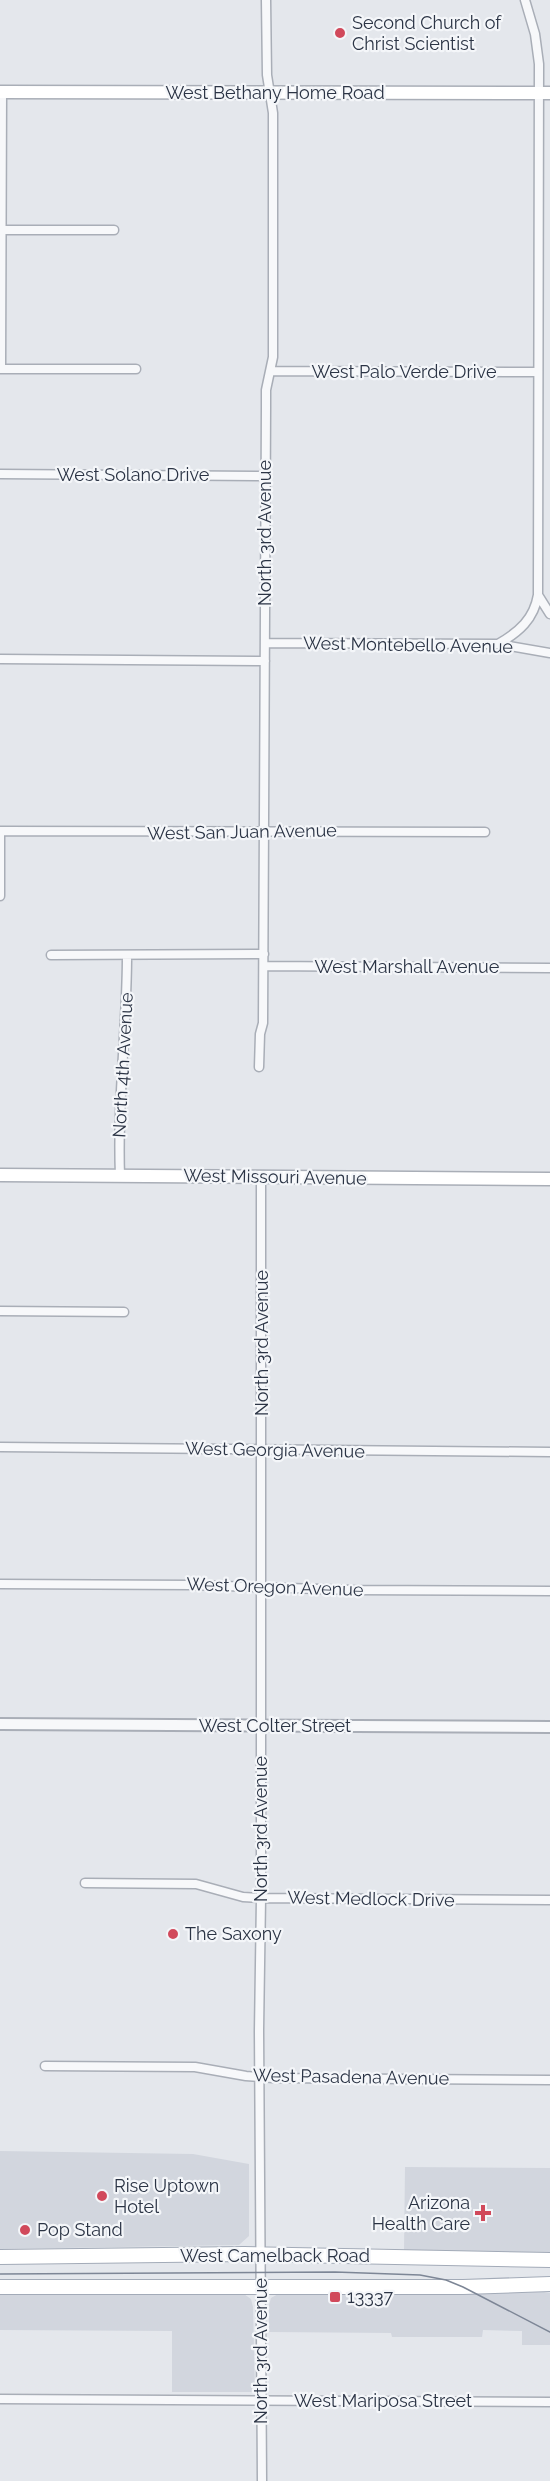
<svg xmlns="http://www.w3.org/2000/svg" width="550" height="2481" viewBox="0 0 550 2481" font-family="Raleway,sans-serif">
<style>
.built{fill:#d2d6de}
.lines{fill:none;stroke-linecap:round;stroke-linejoin:round}
.minor-casing{stroke:#a9aeb7;stroke-width:11}
.tertiary-casing{stroke:#a9aeb7;stroke-width:14}
.secondary-casing{stroke:#a9aeb7;stroke-width:15}
.primary-casing{stroke:#a3abb8;stroke-width:16}
.minor{stroke:#f7f8fa;stroke-width:8}
.tertiary{stroke:#f7f8fa;stroke-width:10}
.secondary{stroke:#fff;stroke-width:12}
.primary{stroke:#fff;stroke-width:14}
.tram{stroke:#7d8696;stroke-width:1.5}
.poi-dot{fill:#d1495b;stroke:#f4f6f9;stroke-width:2}
.labels{text-anchor:middle;stroke-width:4.5;stroke-linejoin:round;paint-order:stroke}
.poi-label{font-size:18px;fill:#2b3445;stroke:#f4f6f9;text-anchor:start}
.street-label{font-size:18px;fill:#2b3445;stroke:#f4f6f9}
</style>
<rect width="100%" height="100%" fill="#e4e7ec"/>
<!-- built -->
<path class="built" d="M0 2151 193 2154 249 2164V2236L239 2245 0 2249Z
M405 2167 550 2168V2255L404 2250Z
M241 2292 251 2299 253 2307 255 2392H172V2331L0 2330V2294Z
M544 2292 550 2293V2345H522V2331L483 2330 482 2337H392L391 2333 269 2332V2305L271 2298 280 2293 471 2294Z"/>
<g class="lines">
<defs>
<path id="minor" d="M525 0 535 34 539 64 538 595 550 614
M0 230H114
M0 369H136
M1 369 2 92
M271 371 537 372
M0 474 265 476
M265 643 498 644 550 653
M498 644C519 632 534 619 538 595
M0 659 265 661
M0 831 485 832
M0 831V896
M51 955 264 954
M264 966 550 968
M259 1067 260 1034 263 1023 266 407V390L273 357V113L267 75 266 0
M120 1175C117 1102 127 1028 127 955
M261 1177V1898L259 2031 262 2481
M0 1311 124 1312
M0 1447 550 1452
M0 1584 193 1585 354 1590 550 1591
M85 1883 196 1884 243 1897 261 1898 550 1900
M45 2066 195 2067 246 2076 273 2078 550 2080
M0 2399 550 2402"/>
<path id="tertiary" d="M0 1724 550 1727"/>
<path id="secondary" d="M0 92 550 93
M0 1175 550 1179"/>
<path id="primary" d="M0 2257 244 2254 550 2260
M0 2287H463L550 2284"/>
</defs>
<!-- minor casing -->
<use href="#minor" class="minor-casing"/>
<!-- tertiary casing -->
<use href="#tertiary" class="tertiary-casing"/>
<!-- secondary casing -->
<use href="#secondary" class="secondary-casing"/>
<!-- primary casing -->
<use href="#primary" class="primary-casing"/>
<!-- minor -->
<use href="#minor" class="minor"/>
<!-- tertiary -->
<use href="#tertiary" class="tertiary"/>
<!-- secondary -->
<use href="#secondary" class="secondary"/>
<!-- primary -->
<use href="#primary" class="primary"/>
<!-- tram -->
<path class="tram" d="M0 2274 335 2272 420 2275 446 2280 463 2287 550 2332"/>
</g>
<!-- markers -->
<g class="poi-dot">
<circle cx="340" cy="33" r="6"/>
<circle cx="173" cy="1934" r="6"/>
<circle cx="102" cy="2196" r="6"/>
<path d="M480 2204h6v6h6v6h-6v6h-6v-6h-6v-6h6z"/>
<circle cx="25" cy="2230" r="6"/>
<rect x="329" y="2291" width="12" height="12" rx="3"/>
</g>
<g class="labels">
<!-- poi labels -->
<g class="poi-label">
<text x="352" y="29">Second Church of<tspan x="352" dy="21">Christ Scientist</tspan></text>
<text x="185" y="1940">The Saxony</text>
<text x="114" y="2192">Rise Uptown<tspan x="114" dy="21">Hotel</tspan></text>
<text x="470" y="2209" text-anchor="end">Arizona<tspan x="470" dy="21">Health Care</tspan></text>
<text x="37" y="2236">Pop Stand</text>
<text x="347" y="2303">13337</text>
</g>
<!-- street labels -->
<g class="street-label">
<text x="275" y="99">West Bethany Home Road</text>
<text x="404" y="378">West Palo Verde Drive</text>
<text x="133" y="481">West Solano Drive</text>
<text transform="translate(265 533) rotate(-90)" y="6">North 3rd Avenue</text>
<text transform="translate(408 645) rotate(1)" y="6">West Montebello Avenue</text>
<text transform="translate(242 832) rotate(-1)" y="6">West San Juan Avenue</text>
<text x="407" y="973">West Marshall Avenue</text>
<text transform="translate(123 1065) rotate(-87)" y="6">North 4th Avenue</text>
<text transform="translate(275 1177) rotate(1)" y="6">West Missouri Avenue</text>
<text transform="translate(262 1343) rotate(-90)" y="6">North 3rd Avenue</text>
<text transform="translate(275 1450) rotate(1)" y="6">West Georgia Avenue</text>
<text transform="translate(275 1587) rotate(2)" y="6">West Oregon Avenue</text>
<text x="275" y="1732">West Colter Street</text>
<text transform="translate(261 1829) rotate(-90)" y="6">North 3rd Avenue</text>
<text transform="translate(371 1899) rotate(1)" y="6">West Medlock Drive</text>
<text transform="translate(351 2077) rotate(1)" y="6">West Pasadena Avenue</text>
<text x="275" y="2262">West Camelback Road</text>
<text transform="translate(261 2351) rotate(-90)" y="6">North 3rd Avenue</text>
<text x="383" y="2407">West Mariposa Street</text>
</g>
</g>
</svg>
